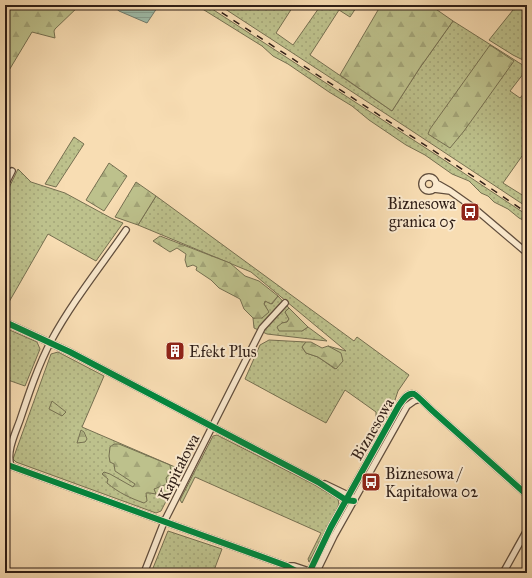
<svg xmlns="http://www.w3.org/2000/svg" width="532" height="578" viewBox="0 0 532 578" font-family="'IM FELL Great Primer',serif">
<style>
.grass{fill:url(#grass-dots);stroke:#767051}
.forest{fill:url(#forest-firs);stroke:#767051}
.water{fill:url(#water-rules);stroke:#727d6e}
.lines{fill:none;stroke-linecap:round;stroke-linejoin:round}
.minor-casing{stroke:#614e3d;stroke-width:8}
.minor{stroke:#fae9ce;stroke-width:5.5}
.rail{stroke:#2f1e16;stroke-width:1.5;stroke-dasharray:7 7;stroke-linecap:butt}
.cycleway-casing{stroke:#fae9ce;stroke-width:8}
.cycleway{stroke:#00873e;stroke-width:6}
.labels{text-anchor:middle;stroke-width:4;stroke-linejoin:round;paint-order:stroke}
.poi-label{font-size:16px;fill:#2f1e16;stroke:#fae9ce;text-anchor:start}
.street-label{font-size:16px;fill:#2f1e16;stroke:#fae9ce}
</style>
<defs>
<pattern id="grass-dots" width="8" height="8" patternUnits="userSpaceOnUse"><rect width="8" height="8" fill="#bdc18c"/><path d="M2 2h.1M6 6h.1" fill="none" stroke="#a3a578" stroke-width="1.8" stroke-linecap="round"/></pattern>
<pattern id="forest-firs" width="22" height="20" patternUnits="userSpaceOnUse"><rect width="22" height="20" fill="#bdc18c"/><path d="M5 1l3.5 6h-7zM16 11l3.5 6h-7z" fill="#a3a578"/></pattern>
<pattern id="water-rules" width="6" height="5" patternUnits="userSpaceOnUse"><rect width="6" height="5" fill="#9ebca9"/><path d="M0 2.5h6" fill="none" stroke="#88a191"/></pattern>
</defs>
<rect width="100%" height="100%" fill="#f8ddb3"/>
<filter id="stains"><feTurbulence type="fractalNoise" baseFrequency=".005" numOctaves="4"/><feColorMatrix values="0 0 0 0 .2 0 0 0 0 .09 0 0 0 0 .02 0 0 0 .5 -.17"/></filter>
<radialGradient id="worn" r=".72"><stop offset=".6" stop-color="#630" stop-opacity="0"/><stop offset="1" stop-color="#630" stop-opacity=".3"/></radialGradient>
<!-- grass -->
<path class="grass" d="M196 5H206L438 156 527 215V222L519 218 508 209 494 202 488 196 481 193 469 181 452 174 425 155 406 145 369 120 352 106 329 92 288 64 273 56 262 46Z
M219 5H294L276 33 293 45 321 5H358L350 17 339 10 310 55 392 111 419 69 453 21 521 64 527 68V69L510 91 520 98 525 92 527 93V149L503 183 527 198V207L406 127Z
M517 5H527V62L513 55 489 40Z
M74 137 84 144 56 187 45 184Z
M18 169 31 182 65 193 111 218 123 223 96 261 48 234 5 309V196Z
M156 196 354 341 357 337 409 375 398 391 393 406 376 434V412L345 390 326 423 245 379 260 345 269 340 306 342 302 347 306 353 318 357 335 369 340 353 328 346 346 351 251 272 138 225Z
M278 296 289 308 285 312 289 319 287 322 282 323 302 331 308 327 327 341 267 334 254 328 253 318 262 317 268 312 264 304 266 301 272 304Z
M5 328 37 342 40 349 25 386 5 379Z
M58 352 104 376 82 427 182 470 161 511 156 513 16 462 13 459 51 354Z
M413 397 406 403 382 444 381 443 404 401 408 398Z
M217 435 313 484 338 499 339 505 309 562 308 559 321 533 195 477 182 503 180 500 213 436Z
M378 449 379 450 356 491 353 494Z
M343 510 345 511 315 568 316 563Z
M168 531 222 549 213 573H151Z"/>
<!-- forest -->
<path class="forest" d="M5 5H80L55 29 54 31 55 38 32 32 5 77Z
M381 5H430L453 21 419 69 392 111 340 75Z
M490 45 514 61 464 131 450 148 428 134 430 129Z
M109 163 127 176 104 211 86 200Z
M136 182 156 196 138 225 115 217Z
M160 236 230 263 245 276 259 281 278 296 271 304 265 301 264 304 269 312 262 318H253L244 309 240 299 219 288 211 280 196 270 197 267 193 265 187 267 185 260 186 254 177 248 170 252 153 241Z
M289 308 308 327 302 331H279L277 327 282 323 287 322 289 319 285 312Z
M306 342H311L322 348 328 346 341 353 343 361 336 369 318 357 306 353 302 347Z
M52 401 66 412 62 416 49 409Z
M81 430 84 432 87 439 85 442 77 443Z
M114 444H119L170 465 171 472 166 478 167 484 154 489 156 494 150 493H146L147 501 144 503C130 498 119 493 107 483L108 479 102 474 104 472 110 474 133 487 135 484 115 471 114 464 110 462 109 456 110 447Z"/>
<!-- water -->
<path class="water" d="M112 5H159L147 23 119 11Z"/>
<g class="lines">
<defs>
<path id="minor" d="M422 184a7 7 0 1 1 14 0a7 7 0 1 1-14 0Z
M5 185 12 171
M434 189 450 191 436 183
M450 191 474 208 527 253
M5 322 70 352 318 482 346 500 354 501
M5 464 287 566 290 568 300 573
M11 466C6 452 15 434 20 420 29 393 38 366 51 341 72 302 101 266 126 230
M325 484 352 497
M287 566H294L312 572
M144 573 164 522 262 328 285 303
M309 573 331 527 398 407C402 401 407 392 414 394 417 395 431 410 435 413 465 440 496 467 527 495
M316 573 334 536 407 406 414 401 420 399
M503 573 527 530"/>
</defs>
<!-- minor casing -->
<use href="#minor" class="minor-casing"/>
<!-- minor -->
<use href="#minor" class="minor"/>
<!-- rail -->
<path class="rail" d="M210 5 474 177 527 213"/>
<defs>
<path id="cycleway" d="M5 322 70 352 318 482 346 500 354 501
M5 464 287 566 290 568 300 573
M309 573 331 527 398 407C402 401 407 392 414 394 417 395 431 410 435 413 465 440 496 467 527 495"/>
</defs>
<!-- cycleway casing -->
<use href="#cycleway" class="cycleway-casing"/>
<!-- cycleway -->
<use href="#cycleway" class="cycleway"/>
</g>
<!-- icons -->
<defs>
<symbol id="bus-square" viewBox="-11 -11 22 22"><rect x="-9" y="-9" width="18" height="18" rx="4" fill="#8f2418" stroke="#fae9ce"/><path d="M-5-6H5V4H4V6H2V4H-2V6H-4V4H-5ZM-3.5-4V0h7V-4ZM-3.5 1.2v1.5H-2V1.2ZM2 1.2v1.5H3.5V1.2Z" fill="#fff"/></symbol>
<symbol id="building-square" viewBox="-11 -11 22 22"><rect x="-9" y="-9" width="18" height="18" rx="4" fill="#8f2418" stroke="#fae9ce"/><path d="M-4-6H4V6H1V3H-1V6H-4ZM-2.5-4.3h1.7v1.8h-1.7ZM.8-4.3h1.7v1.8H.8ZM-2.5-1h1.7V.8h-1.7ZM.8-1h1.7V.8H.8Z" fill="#fff"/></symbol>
</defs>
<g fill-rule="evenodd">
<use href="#bus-square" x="459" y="201" width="22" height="22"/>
<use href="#building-square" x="164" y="340" width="22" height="22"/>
<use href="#bus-square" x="360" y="471" width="22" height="22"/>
</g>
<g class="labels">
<!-- poi labels -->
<g class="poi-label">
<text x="456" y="209" text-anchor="end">Biznesowa<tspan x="456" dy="18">granica 05</tspan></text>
<text x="189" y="357">Efekt Plus</text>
<text x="385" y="479">Biznesowa /<tspan x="385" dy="18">Kapitałowa 02</tspan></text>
</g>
<!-- street labels -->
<g class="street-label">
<text transform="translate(372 429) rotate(-60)" y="6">Biznesowa</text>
<text transform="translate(178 467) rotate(-63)" y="6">Kapitałowa</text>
</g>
</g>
<!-- margin -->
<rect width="532" height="578" fill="none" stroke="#f8ddb3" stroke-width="20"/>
<rect x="6" y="6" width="520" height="566" fill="none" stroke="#2f1e16" stroke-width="2"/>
<rect x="10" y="10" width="512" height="558" fill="none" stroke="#2f1e16"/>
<rect width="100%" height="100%" filter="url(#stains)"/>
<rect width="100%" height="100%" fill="url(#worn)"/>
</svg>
